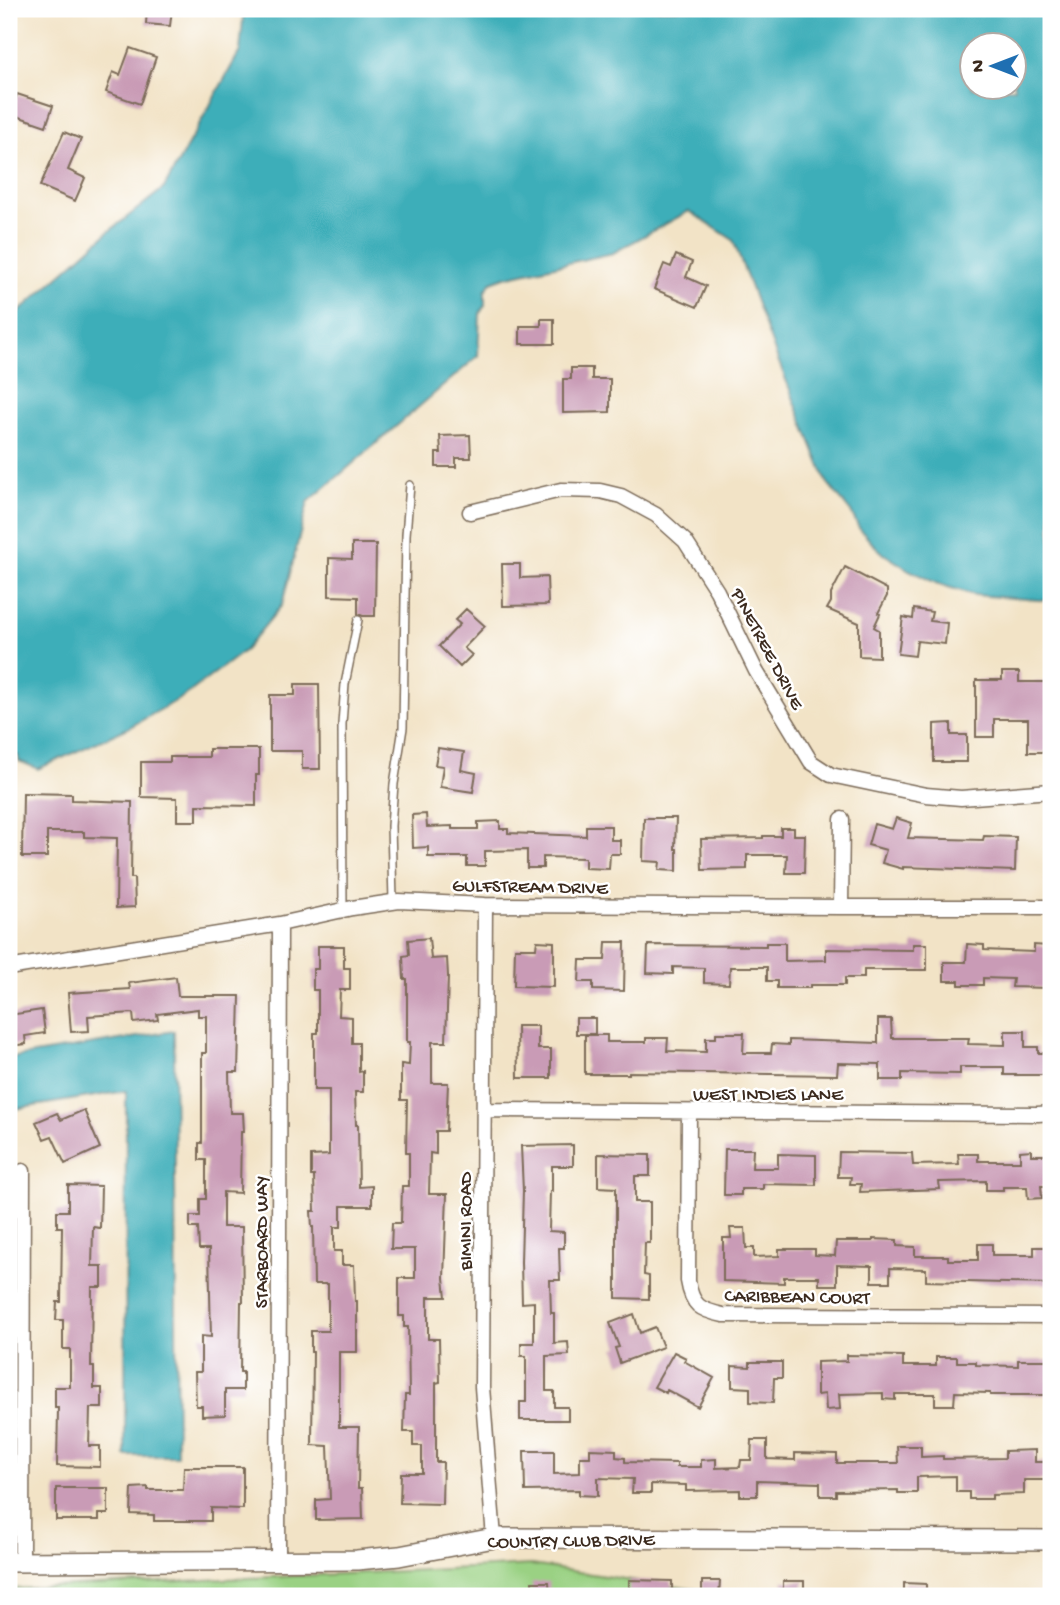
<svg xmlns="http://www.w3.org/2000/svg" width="1060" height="1605" viewBox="0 0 1060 1605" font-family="'Gochi Hand',sans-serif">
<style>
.green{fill:#9ad183;stroke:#6a7e50;stroke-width:2}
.water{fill:#3eaeb9;stroke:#3c6c6c;stroke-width:2;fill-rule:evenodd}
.building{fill:#c99bb6}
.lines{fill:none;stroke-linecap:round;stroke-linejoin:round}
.lane-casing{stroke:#7b6b59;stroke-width:10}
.street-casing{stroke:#7b6b59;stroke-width:17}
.secondary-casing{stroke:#7b6b59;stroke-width:22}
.lane{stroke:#fff;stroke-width:7}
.street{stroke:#fff;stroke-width:14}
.secondary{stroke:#fff;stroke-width:19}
.labels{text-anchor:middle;stroke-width:5;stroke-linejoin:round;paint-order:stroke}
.street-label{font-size:19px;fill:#3b2a1e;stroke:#fff}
</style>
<rect width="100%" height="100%" fill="#fff"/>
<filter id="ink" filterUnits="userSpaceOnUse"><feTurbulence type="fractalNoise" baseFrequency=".0143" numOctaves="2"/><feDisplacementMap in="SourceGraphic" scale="14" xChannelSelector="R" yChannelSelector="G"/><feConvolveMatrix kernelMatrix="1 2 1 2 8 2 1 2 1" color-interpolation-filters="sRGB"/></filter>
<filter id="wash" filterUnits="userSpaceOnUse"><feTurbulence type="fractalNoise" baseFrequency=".00686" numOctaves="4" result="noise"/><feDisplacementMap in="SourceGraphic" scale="28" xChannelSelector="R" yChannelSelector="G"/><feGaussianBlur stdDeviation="1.57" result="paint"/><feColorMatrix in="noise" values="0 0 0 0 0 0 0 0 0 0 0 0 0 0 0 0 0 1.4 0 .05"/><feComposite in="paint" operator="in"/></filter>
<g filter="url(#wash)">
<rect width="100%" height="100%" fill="#f2e3c6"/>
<!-- green -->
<path class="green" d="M532 1565 737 1596H9V1589Z"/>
<!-- water -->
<path class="water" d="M244 9H1051V601L975 595 938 584 909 570 884 554 871 542 859 528 851 512 827 482 776 355 733 240 689 211 613 253 505 277 491 282 485 291V305L480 313 478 356 308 502 282 605 245 650 186 695 128 728 38 769 19 761 18 755 9 756V321L107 233 164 188 240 51ZM972 46H1014V88H972Z
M174 1031 177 1456H125L126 1091 9 1110V1058Z"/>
<g id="blocks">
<!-- building -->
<path class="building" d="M147 9H172L170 26 146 24Z
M130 48 156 57 140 104 106 92 113 72 120 75Z
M17 94 53 106 46 126 11 114Z
M64 132 81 139 68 170 85 178 75 201 40 186Z
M676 255 692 262 686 277 706 286 697 307 654 289 664 264 671 267Z
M541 319H554V344H520V326H541Z
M571 368H592V379H610V412L563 413V379H571Z
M470 435 471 458H456V467H436V453H441L440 436Z
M352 544H376L375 616H363L358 614V597L329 596V558L352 559Z
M502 564H520V578L547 577 548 605 503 606Z
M845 567 887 589V596L878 613 880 614 874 627 879 630V657L859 656V623L827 609 831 602V594Z
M466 609 485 626 464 648 472 655 460 667 439 646 460 624 455 620Z
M914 609 932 612 930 621 947 623 945 644 917 641 915 656 898 654 903 617 913 619Z
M1002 672H1019V682H1051V733H1049L1048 752H1028V719H994V737H976V680H1002Z
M295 684H319L320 769H302V751H270V695H295Z
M951 723V735H967V762H934V724Z
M438 748 464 752 461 770 476 773 473 792 440 787 443 766 435 765Z
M209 749H259V775H256V806L197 805V821H177V798L141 797V762H170V757H209Z
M23 793 72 794V800L132 802 131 878H134L135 907 116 908 117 838 84 837V832H47V857H22Z
M426 814 427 827 452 826V829H478V822L500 821V829H508V833L586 836V826H611V840H620V854H610L609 869 585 868V858L543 857V868H527V850L485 851V866H467V857H428V847L413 848 412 815Z
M644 818H676L675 849H677V871L659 870 660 862 643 861Z
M896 818 912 823 908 838 983 840 984 836 1016 837 1015 871 903 867V869L882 863 886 850 868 845 874 824 892 829Z
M781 828H794V835H805L804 873H786L787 855H747V869L702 870 701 839 763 838V836H781Z
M429 938 431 959 447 958 448 976 446 1042H432V1083H448L446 1131H436V1154L430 1153 429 1194H447L444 1278 446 1297H428V1339H439L440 1382 436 1383V1462H443L442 1504 400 1503 401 1473H422V1446H413V1432H404L405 1395H409L408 1327H404V1316H399V1278H415V1249H391L392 1223H401L402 1186H409V1153H406L407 1100H401V1064L409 1065 410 1042H407V979H404L403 956 409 955 408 940Z
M537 941 554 942V987L514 986 515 948H536Z
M606 942H625L624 991 593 990V982H579L580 960H605Z
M766 943H785V961L826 960V949L913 950V944H927V970H864V978H845V985H810V988H777V981H767V967H730L729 984 704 983V968L673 967V974L647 973 648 945 766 946Z
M967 944 984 945V950L1034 952V945L1048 946 1047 988 1012 987 1013 979 983 978V985H959V981H944V962H966Z
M318 946H344V968H350V990H340L339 1016 352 1017V1043H359V1072L363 1071V1092H355L356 1125H358L359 1187 372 1186V1206H341V1227H334V1251H342V1265H354L355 1301H357V1352H339V1427H359L358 1488H362L363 1519 316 1520V1500L330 1499 328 1446 312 1445 313 1352H311V1331H328V1284H314L313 1227H312L311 1211H315L314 1176H311V1156L329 1155V1090H314V1033H318V990H313V969H318Z
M176 977 178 996H240L238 1072H229L230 1113H243L244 1132H241L240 1193 223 1192V1227H242L243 1302H241L240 1372H243V1390H225V1415L202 1416V1406H196L195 1372H201V1336L211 1337 209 1249H199L198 1228H190V1216H200V1199H206V1160H199V1143H202V1053H206V1016H198V1009L157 1014 158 1020 134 1023 133 1013 88 1016 89 1031 71 1032 68 993 130 989 129 983Z
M42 1010 45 1033 25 1036 26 1044 9 1046V1015Z
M576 1018H595V1034H576Z
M878 1019H891L892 1038H969L968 1044 1005 1045V1031H1025V1047H1038V1053H1047V1075H1004V1067H960V1074L902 1073V1080H880V1064L838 1063 837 1075 629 1072V1074H585V1035H607V1042H646V1038H668L667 1051 706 1052V1038H716V1033H744L743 1053H771L772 1044 789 1045V1040L878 1043Z
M517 1026H538V1049H551V1078H518Z
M84 1110 100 1148 65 1164 52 1136 44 1139 36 1122 57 1113 61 1120Z
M573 1145V1166H552V1191H550L549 1231 564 1232V1248H559L560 1280H550L551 1313H554V1343L568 1342 569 1355 546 1356V1391H554V1407H568V1420H520V1402H526V1356H521V1343H534V1302L522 1303 521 1262 523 1191 521 1146Z
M725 1149H753L752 1168H778V1154L816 1155V1185L763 1184V1189H741V1195H724Z
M1031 1150V1155H1051V1186H1041L1042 1198 1028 1199 1027 1187H1003V1190H986V1181L939 1182 940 1189 860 1192 861 1184H850L851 1177H838L839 1152 912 1153 913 1165 959 1164 958 1154H978V1161H1020V1151Z
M598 1154 650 1155V1176H635V1202H650V1243H645L644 1275 649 1276V1299L616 1298V1188L598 1187Z
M68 1185 101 1186 100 1228 93 1227 92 1266H102V1287H92L91 1367H94V1388H102V1408H90L89 1446H100V1467L57 1466 58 1408H55V1387H70V1349H63V1320H56L57 1302H61L62 1227H57V1211H68Z
M730 1228H745L746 1248H754V1257L779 1256V1249H815V1255L835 1256 836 1241H873V1239L897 1240V1246L915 1247V1256H948V1260H978V1244H992V1255H1034V1247H1051V1284L926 1281V1269L890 1268V1282H872V1266L837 1265V1285H819V1277H784V1283L723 1281V1238H731Z
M634 1314 640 1333 655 1327 663 1347 620 1363 615 1348 619 1347 610 1323Z
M674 1352 686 1358 684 1361 714 1378 698 1407 667 1390 666 1393 654 1387Z
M847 1355 903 1356V1366H936V1357H957V1362H976V1365L1018 1366V1360H1051V1395H990V1393L955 1392 954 1405H935V1394H895V1400L883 1399V1393L839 1394 840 1409 826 1410 825 1394 817 1395V1362L847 1361Z
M750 1362H782V1378H774L773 1403 750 1402V1388L732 1387V1366L750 1367Z
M752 1440H767V1459L795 1460V1453L837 1454V1463H898L897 1446H921V1457L943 1456V1459L1005 1458V1451L1035 1450V1462H1048L1049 1480H1024V1494L992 1495V1499H969V1492H956V1476L917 1477V1493H898V1490L836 1491V1496H820V1483L757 1481V1496H740V1490L686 1491V1485L651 1484V1493H632L633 1479 598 1478V1496L579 1495V1490L525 1491 524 1451H554V1474L580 1473V1457H590V1449L616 1450V1457L625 1458V1462L677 1463V1467H701V1460L716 1459V1468L740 1467 741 1460H751Z
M184 1467H243V1509L211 1508V1521H154V1515L131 1514 132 1488 148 1487V1490H183Z
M56 1488H108V1514H99V1520H56Z
M629 1580 672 1581V1596H629Z
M702 1581H720L719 1596H702Z
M783 1581H804V1596H783Z
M532 1582H549L550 1596H532Z
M904 1583 926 1584V1596H904Z"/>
</g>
</g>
<g filter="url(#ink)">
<use href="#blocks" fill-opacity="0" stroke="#7b6b59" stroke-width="2"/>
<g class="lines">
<defs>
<path id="lane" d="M393 901 391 826 394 784 403 728 406 535 410 485
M343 909 342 724 345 684 358 620"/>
<path id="street" d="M470 512 561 490 600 491 621 496 656 515 685 541 717 591 756 671 811 762 831 775 926 795 961 798 1051 791
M485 905 482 1387 494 1538
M841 907 842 819
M14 967 280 924 352 908 399 901 485 905 841 907H1051
M484 1110 1038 1114 1051 1113
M689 1112 688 1281C692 1306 700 1310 723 1315L1051 1316
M278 1561 280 924
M22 1562 23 1171"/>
<path id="secondary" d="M9 1562 357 1560 399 1556 494 1538 1051 1540"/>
</defs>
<!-- lane casing -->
<use href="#lane" class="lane-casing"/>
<!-- street casing -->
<use href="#street" class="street-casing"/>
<!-- secondary casing -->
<use href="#secondary" class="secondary-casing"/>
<!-- lane -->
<use href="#lane" class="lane"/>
<!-- street -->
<use href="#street" class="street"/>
<!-- secondary -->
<use href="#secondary" class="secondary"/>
</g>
</g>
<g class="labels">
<!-- street labels -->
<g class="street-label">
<text transform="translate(769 648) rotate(62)" y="7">PINETREE DRIVE</text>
<text transform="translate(530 885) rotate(1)" y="7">GULFSTREAM DRIVE</text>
<text x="768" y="1100">WEST INDIES LANE</text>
<text transform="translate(464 1221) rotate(-90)" y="7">BIMINI ROAD</text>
<text transform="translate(260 1242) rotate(-90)" y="7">STARBOARD WAY</text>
<text transform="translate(797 1295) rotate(1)" y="7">CARIBBEAN COURT</text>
<text transform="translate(571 1539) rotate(-1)" y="7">COUNTRY CLUB DRIVE</text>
</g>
</g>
<!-- margin -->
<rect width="1060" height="1605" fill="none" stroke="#fff" stroke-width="35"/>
<!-- north arrow -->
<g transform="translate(993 66) rotate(270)"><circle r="33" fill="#ffffff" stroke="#b1aaa5" stroke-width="2"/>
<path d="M0-5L12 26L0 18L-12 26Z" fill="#1f6fb2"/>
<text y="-10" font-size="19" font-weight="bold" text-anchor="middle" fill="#3b2a1e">N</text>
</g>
</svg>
